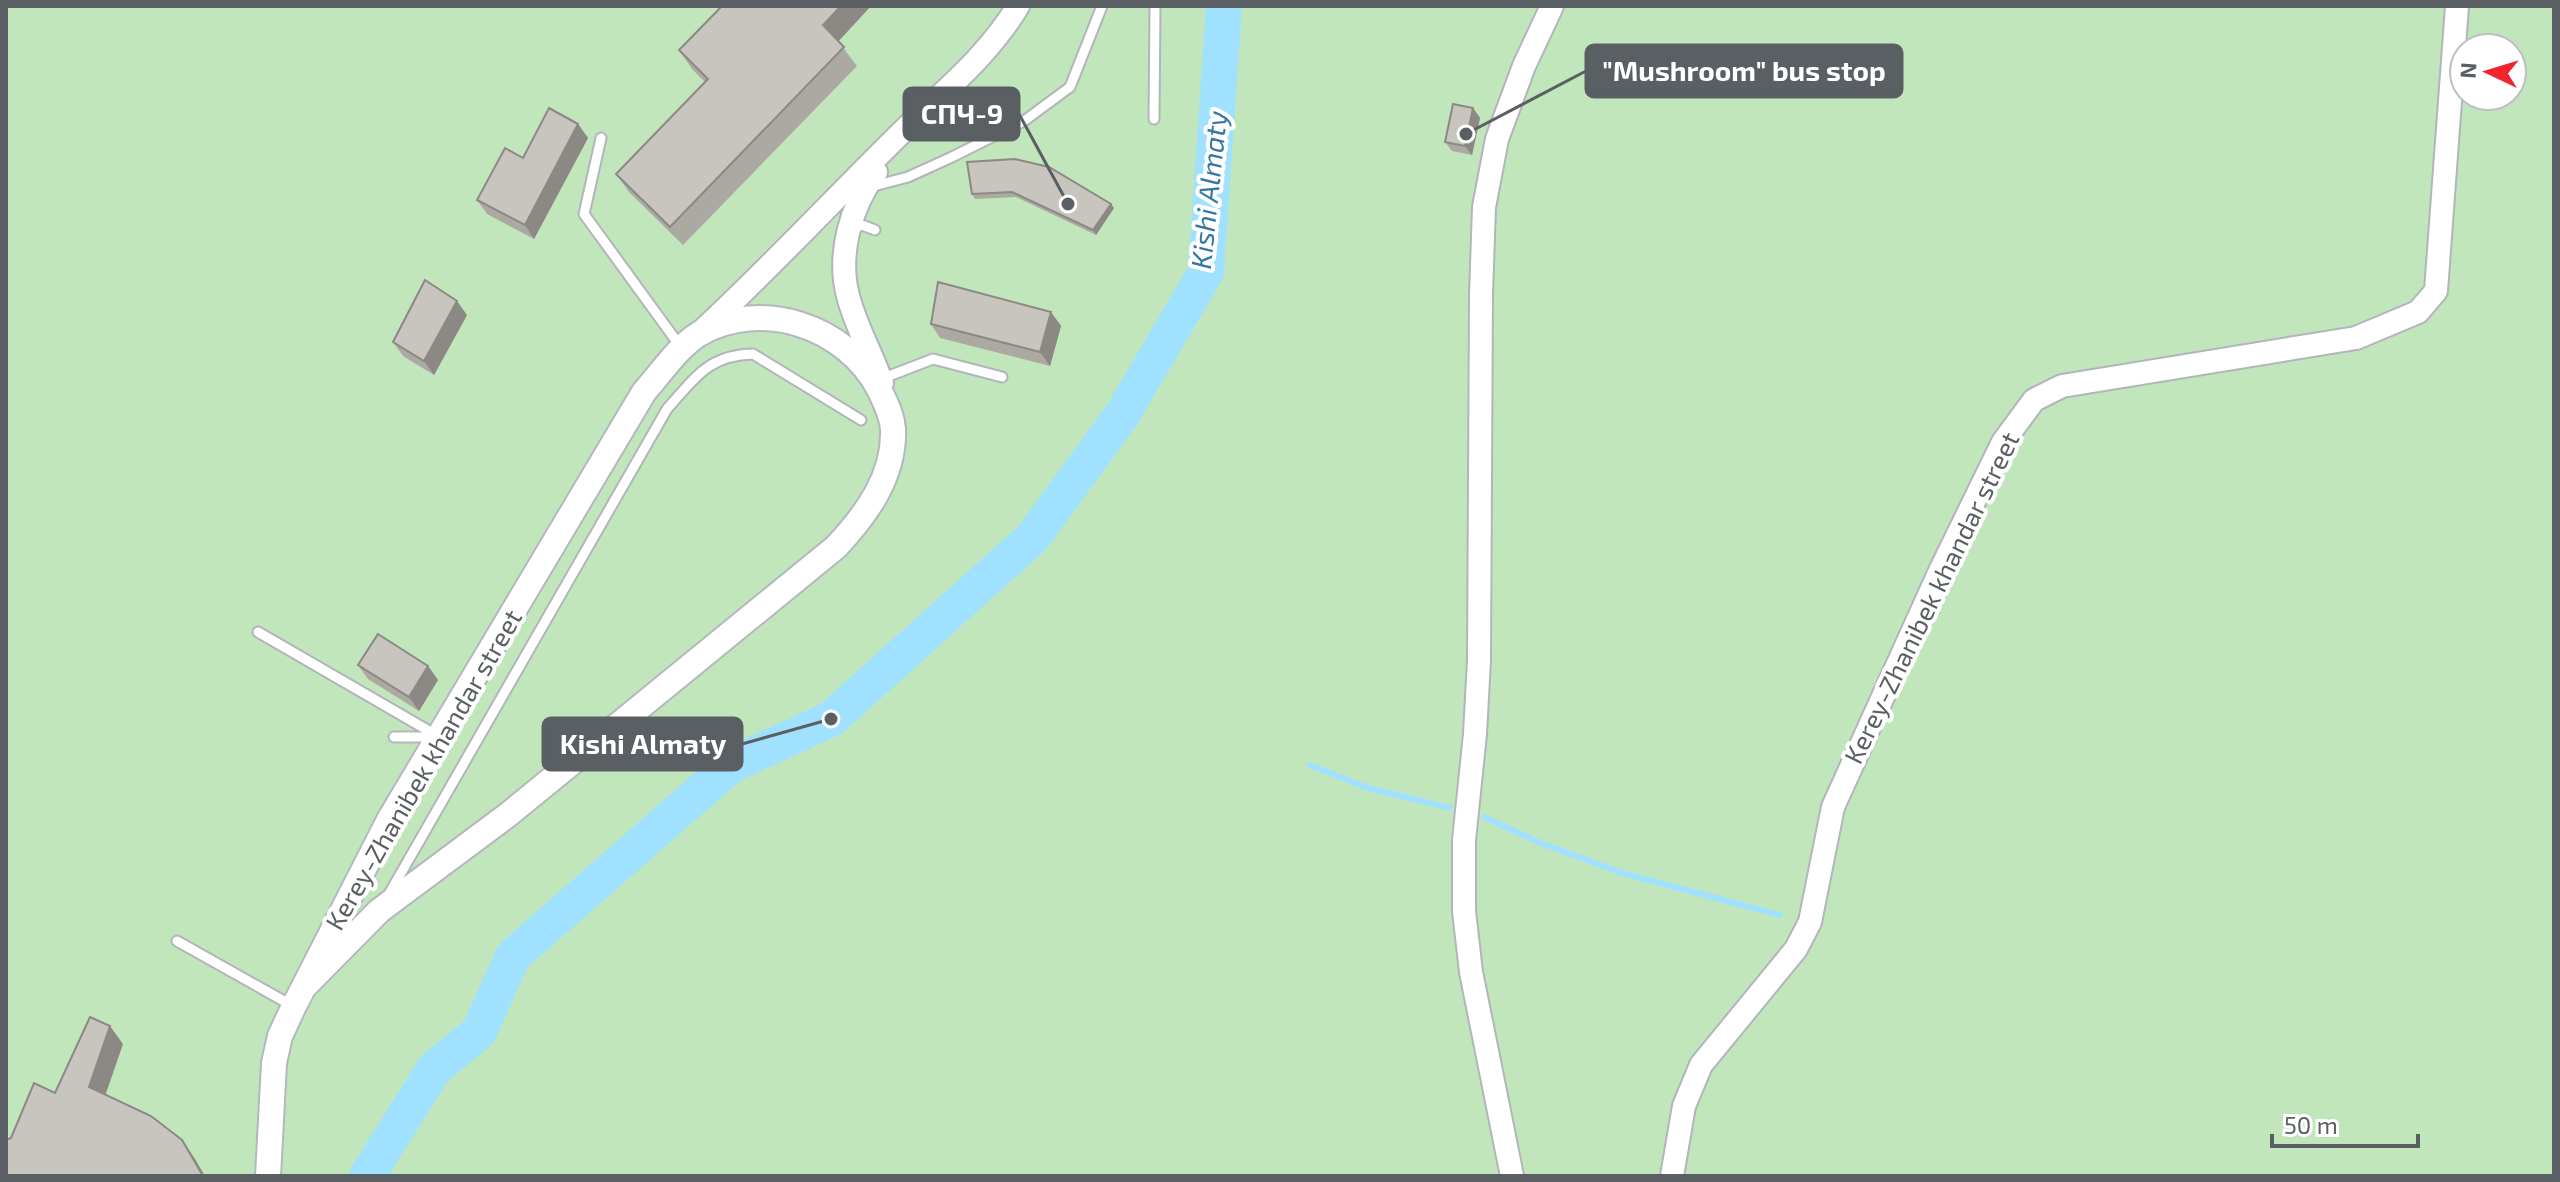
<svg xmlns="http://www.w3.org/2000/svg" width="2560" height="1182" viewBox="0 0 2560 1182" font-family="'Exo 2',sans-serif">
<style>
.green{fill:#c1e6bc;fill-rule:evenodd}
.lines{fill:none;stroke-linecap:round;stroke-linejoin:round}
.stream{stroke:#9fe1ff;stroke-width:6}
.river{stroke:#9fe1ff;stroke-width:36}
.service-casing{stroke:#b2b5b9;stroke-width:13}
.tertiary-casing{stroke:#b2b5b9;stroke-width:26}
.secondary-casing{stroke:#b3b8bd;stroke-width:28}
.service{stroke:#fff;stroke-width:9}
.tertiary{stroke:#fff;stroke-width:22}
.secondary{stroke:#fff;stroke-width:24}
.wall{fill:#aca9a3}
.shaded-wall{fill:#8c8985}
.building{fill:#c8c4be;stroke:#8c8985;stroke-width:2}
.labels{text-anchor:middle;stroke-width:8;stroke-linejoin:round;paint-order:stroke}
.street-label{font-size:26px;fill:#5a5f63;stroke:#fff}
.water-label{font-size:28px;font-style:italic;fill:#3477a3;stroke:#fff}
.leader{fill:none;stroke:#5a5f63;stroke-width:3}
.callout-dot{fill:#5a5f63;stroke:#fff;stroke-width:3}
.callout{fill:#5a5f63;stroke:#5a5f63;stroke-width:3}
.callout-label{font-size:28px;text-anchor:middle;font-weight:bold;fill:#fff}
</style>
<rect width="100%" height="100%" fill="#ede9e1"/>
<!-- green -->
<path class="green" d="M6 6H2554V1176H6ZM2464 48H2512V96H2464Z"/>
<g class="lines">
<!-- stream -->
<path class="stream" d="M1310 765 1368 788 1450 808
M1484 817 1541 843 1622 873 1780 915"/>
<!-- river -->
<path class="river" d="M367 1176 434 1069 479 1032 513 956 731 765 831 719 1032 538 1122 415 1206 272 1224 6"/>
<defs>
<path id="service" d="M1154 119 1155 6
M601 138 584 214 680 346
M870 187 908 177 952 157 1024 121 1070 87 1102 6
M851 230 862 225 875 230
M881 379 933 359 1002 377
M258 632 436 735
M394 737H436
M389 894 667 409C695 378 708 355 753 354L861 420
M177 941 291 1005"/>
<path id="tertiary" d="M876 172C851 206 837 254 848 296 856 327 872 354 882 383
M702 331C769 269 832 201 898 136 940 94 987 58 1018 6
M1512 1176 1471 972 1464 911V840L1475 734 1479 660 1481 295 1484 207 1497 139 1524 66 1552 6
M1672 1176 1684 1106 1701 1065 1796 949 1810 922 1833 807 1940 571 2003 442 2034 400 2062 386 2356 338 2418 312 2436 291 2457 6"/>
<path id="secondary" d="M268 1176 274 1063 280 1036 294 1006 389 820 644 392C661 373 678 347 699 334 761 298 846 326 879 389 885 402 892 414 893 429 895 476 866 515 836 547L509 814 379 911 304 987"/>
</defs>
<!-- service casing -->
<use href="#service" class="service-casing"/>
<!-- tertiary casing -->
<use href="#tertiary" class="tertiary-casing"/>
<!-- secondary casing -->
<use href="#secondary" class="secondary-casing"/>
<!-- service -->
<use href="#service" class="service"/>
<!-- tertiary -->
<use href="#tertiary" class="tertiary"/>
<!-- secondary -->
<use href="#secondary" class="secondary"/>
</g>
<!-- wall -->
<path class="wall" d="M722 6H871L838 41 857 66 683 245 629 192 616 174 705 82 692 69 679 50Z
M1473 108 1480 118 1472 155 1452 151 1445 142Z
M578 124 588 138 534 239 487 214 477 200 523 158Z
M967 162 1114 208 1096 235 1016 197 975 199 972 194Z
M1051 312 1061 326 1050 366 940 338 931 324Z
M467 315 434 375 403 356 393 342Z
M358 665 428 666 438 680 419 711 368 679Z"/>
<!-- shaded-wall -->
<path class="shaded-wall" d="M841 6H871L836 44 823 25Z
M1473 108 1480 118 1472 155 1465 146Z
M578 124 588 138 534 239 525 225Z
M1111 204 1114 208 1096 235 1093 230Z
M457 301 467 315 434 375 424 361Z
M1051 312 1061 326 1050 366 1040 352Z
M428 666 438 680 419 711 409 697Z
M110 1026 123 1044 102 1105 89 1087Z
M182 1140 195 1159 205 1176H203Z"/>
<!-- building -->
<path class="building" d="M722 6H841L823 25 844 47 670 227 616 174 708 79 679 50Z
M1453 104 1473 108 1465 146 1445 142Z
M549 108 578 124 525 225 477 200 505 148 523 158Z
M1015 159 1049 167 1111 204 1093 230 1012 192 972 194 967 162Z
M425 280 457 301 424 361 393 342Z
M938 282 1051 312 1040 352 931 324Z
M378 634 428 666 409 697 358 665Z
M90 1017 110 1026 89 1087 151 1116 182 1140 203 1176H6V1140L11 1138 34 1083 55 1093Z"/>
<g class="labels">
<!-- street labels -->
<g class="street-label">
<text transform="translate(1932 598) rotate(-64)" y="9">Kerey-Zhanibek khandar street</text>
<text transform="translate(424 770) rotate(-60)" y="9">Kerey-Zhanibek khandar street</text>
</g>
<!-- water labels -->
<g class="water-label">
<text transform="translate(1209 190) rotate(-84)" y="10">Kіshі Almaty</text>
</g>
</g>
<!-- callouts -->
<path class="leader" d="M1466 134L1586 71M1068 204L1019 114M831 719L742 744"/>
<g class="callout-dot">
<circle cx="1466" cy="134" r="8"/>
<circle cx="1068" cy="204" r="8"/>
<circle cx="831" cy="719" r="8"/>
</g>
<g class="callout">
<rect x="1586" y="45" width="316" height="52" rx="8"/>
<rect x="904" y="88" width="115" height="52" rx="8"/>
<rect x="543" y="718" width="199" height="52" rx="8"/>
</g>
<g class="callout-label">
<text x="1744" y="81">"Mushroom" bus stop</text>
<text x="962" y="124">СПЧ-9</text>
<text x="643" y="754">Kіshі Almaty</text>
</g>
<!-- border -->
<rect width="2560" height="1182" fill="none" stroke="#5a5f63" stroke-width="16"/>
<!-- north arrow -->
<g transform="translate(2488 72) rotate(274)"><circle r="38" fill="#ffffff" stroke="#bdbfc1" stroke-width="2"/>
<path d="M0-6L14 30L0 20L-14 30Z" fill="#f0252e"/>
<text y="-12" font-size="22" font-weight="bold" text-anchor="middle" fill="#5a5f63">N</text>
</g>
<!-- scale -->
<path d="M2272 1134v12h146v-12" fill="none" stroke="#5a5f63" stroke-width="4"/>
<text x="2284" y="1134" font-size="24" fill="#5a5f63" stroke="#ffffff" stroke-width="6" paint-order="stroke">50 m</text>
</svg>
